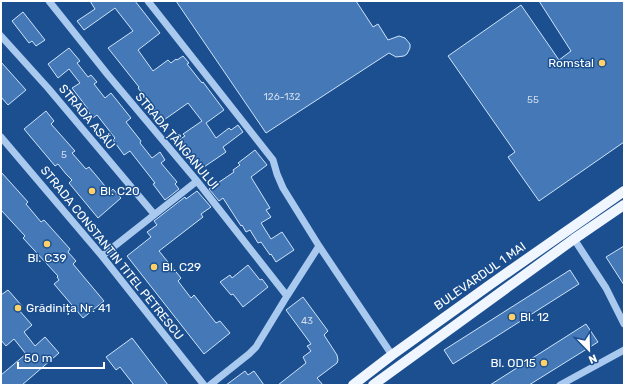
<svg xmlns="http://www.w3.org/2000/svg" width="625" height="386" viewBox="0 0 625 386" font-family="Rubik,sans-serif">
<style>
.building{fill:#4478b7;stroke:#cfe3fa}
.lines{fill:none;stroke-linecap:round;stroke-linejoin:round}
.minor{stroke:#a9c9ee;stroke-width:7}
.major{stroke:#f0f6ff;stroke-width:10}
.poi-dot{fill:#ffd166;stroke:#1b4f8f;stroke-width:1.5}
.labels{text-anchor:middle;stroke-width:3;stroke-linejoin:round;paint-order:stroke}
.number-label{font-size:10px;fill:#d0dded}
.poi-label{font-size:12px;fill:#fff;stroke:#1b4f8f;text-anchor:start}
.street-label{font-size:12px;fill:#fff;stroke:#1b4f8f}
</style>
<rect width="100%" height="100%" fill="#1b4f8f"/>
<!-- building -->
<path class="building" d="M90 1H135L160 33 138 50 153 71 168 60 171 63 176 59 177 60 183 56 189 63 187 64 202 83 203 82 224 110 206 123 216 138 229 128 231 130 238 125 243 132 223 147 226 152 201 169 180 139 185 136 183 134 202 121 188 103 161 122 153 111 155 110 138 88 139 87 108 48 133 31 115 8 84 30 77 21 95 9Z
M176 1H356L373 27 378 24 388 40 399 36 405 38 410 44V48L407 54 404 56 396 57 389 53 266 133Z
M539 1H624V142L539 201 508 157 515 152 448 56 521 5 559 60 571 51Z
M23 12 45 40 36 46 32 41 29 43 12 21Z
M69 48 80 61 77 63 88 77 91 75 97 82 94 84 105 98 111 93 131 118 126 122 141 141 140 143 152 158 160 152 165 160 161 163 177 182 175 184 179 189 165 200 153 184 155 183 130 151 124 155 113 140 115 138 97 115 93 118 87 110 88 109 72 88 80 83 69 69 58 78 48 64Z
M1 62 26 90 8 105 1 97Z
M46 111 54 121 51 124 75 151 72 153 86 169 89 167 110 192 113 189 121 198 98 218 69 183 72 180 66 174 58 164 55 166 24 129Z
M255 150 267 165 251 177 270 208 266 210 271 217 261 223 271 239 282 232 294 250 276 262 271 254 270 255 261 242 258 243 250 230 246 232 242 225 241 226 223 198 219 201 209 189 234 172 233 170 240 165 238 163Z
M1 172 28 202 26 204 41 222 44 220 70 249 68 252 76 261 73 264 104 301 83 318 54 284 59 280 57 277 58 276 23 238 25 236 1 210Z
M197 191 211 207 201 214 203 217 159 251 181 278 178 281 191 298 194 295 216 323 220 321 230 333 204 354 127 256 151 237 147 232 157 225 154 221 185 197 186 199Z
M624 246V285L606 257Z
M248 265 260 280 262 279 268 287 243 307 233 294 231 295 220 282 230 275 232 278Z
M570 270 579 284 453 364 444 350Z
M8 290 22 306 18 309 32 325 24 332 35 346 45 337 59 353 22 385H1V375L26 354 14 339 6 346 1 340V295Z
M303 297 328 331 324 335 337 355 338 360 337 363 317 378 323 385H278L306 363 303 357 311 351 307 346 311 344 286 310Z
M586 324 598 342 529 385H490Z
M132 338 168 385H134L120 367 116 370 106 357Z
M245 371 248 375 254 371 264 385H226Z"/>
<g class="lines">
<!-- minor -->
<path class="minor" d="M49 1 108 75 197 181 287 296
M148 1 273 160 277 174 283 188 319 246 392 355
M1 36 48 88 154 214
M1 137 102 256 204 385
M574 239 606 288 624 324
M102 256 197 181
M210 385 249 354 256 347 287 296 319 246
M560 385 624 350"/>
<!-- major -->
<path class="major" d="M353 385 392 355 491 284 624 191
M373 385 574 239 624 205"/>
</g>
<!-- markers -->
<g class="poi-dot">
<circle cx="602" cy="63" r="4"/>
<circle cx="92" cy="191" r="4"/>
<circle cx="47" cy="244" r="4"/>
<circle cx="154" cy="267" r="4"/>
<circle cx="18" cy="308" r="4"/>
<circle cx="512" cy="317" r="4"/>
<circle cx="544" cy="363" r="4"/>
</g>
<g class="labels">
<!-- number labels -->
<g class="number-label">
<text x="282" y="100">126-132</text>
<text x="533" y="103">55</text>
<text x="64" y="158">5</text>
<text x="307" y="324">43</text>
</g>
<!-- poi labels -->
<g class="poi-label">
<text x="594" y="67" text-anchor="end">Romstal</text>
<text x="100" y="195">Bl. C20</text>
<text x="47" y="262" text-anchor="middle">Bl. C39</text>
<text x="162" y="271">Bl. C29</text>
<text x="26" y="312">Grădinița Nr. 41</text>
<text x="520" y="321">Bl. 12</text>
<text x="536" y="367" text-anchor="end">Bl. OD15</text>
</g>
<!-- street labels -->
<g class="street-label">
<text transform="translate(87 117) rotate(50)" y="4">STRADA ASĂU</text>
<text transform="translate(177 141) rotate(50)" y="4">STRADA ȚÂNGANULUI</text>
<text transform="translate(112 253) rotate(51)" y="4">STRADA CONSTANTIN TITEL PETRESCU</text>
<text transform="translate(480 276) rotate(-35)" y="4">BULEVARDUL 1 MAI</text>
</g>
</g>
<!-- border -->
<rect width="625" height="386" fill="none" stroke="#ffffff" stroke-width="4"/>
<!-- north arrow -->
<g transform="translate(589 350) rotate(157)" stroke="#1b4f8f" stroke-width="3" paint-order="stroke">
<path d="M0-3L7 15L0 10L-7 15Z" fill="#ffffff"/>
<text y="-6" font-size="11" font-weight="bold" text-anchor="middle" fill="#ffffff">N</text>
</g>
<!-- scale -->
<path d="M18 362v6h86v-6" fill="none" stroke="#ffffff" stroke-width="2"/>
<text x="24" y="362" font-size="12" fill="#ffffff" stroke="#1b4f8f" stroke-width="3" paint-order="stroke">50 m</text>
</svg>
